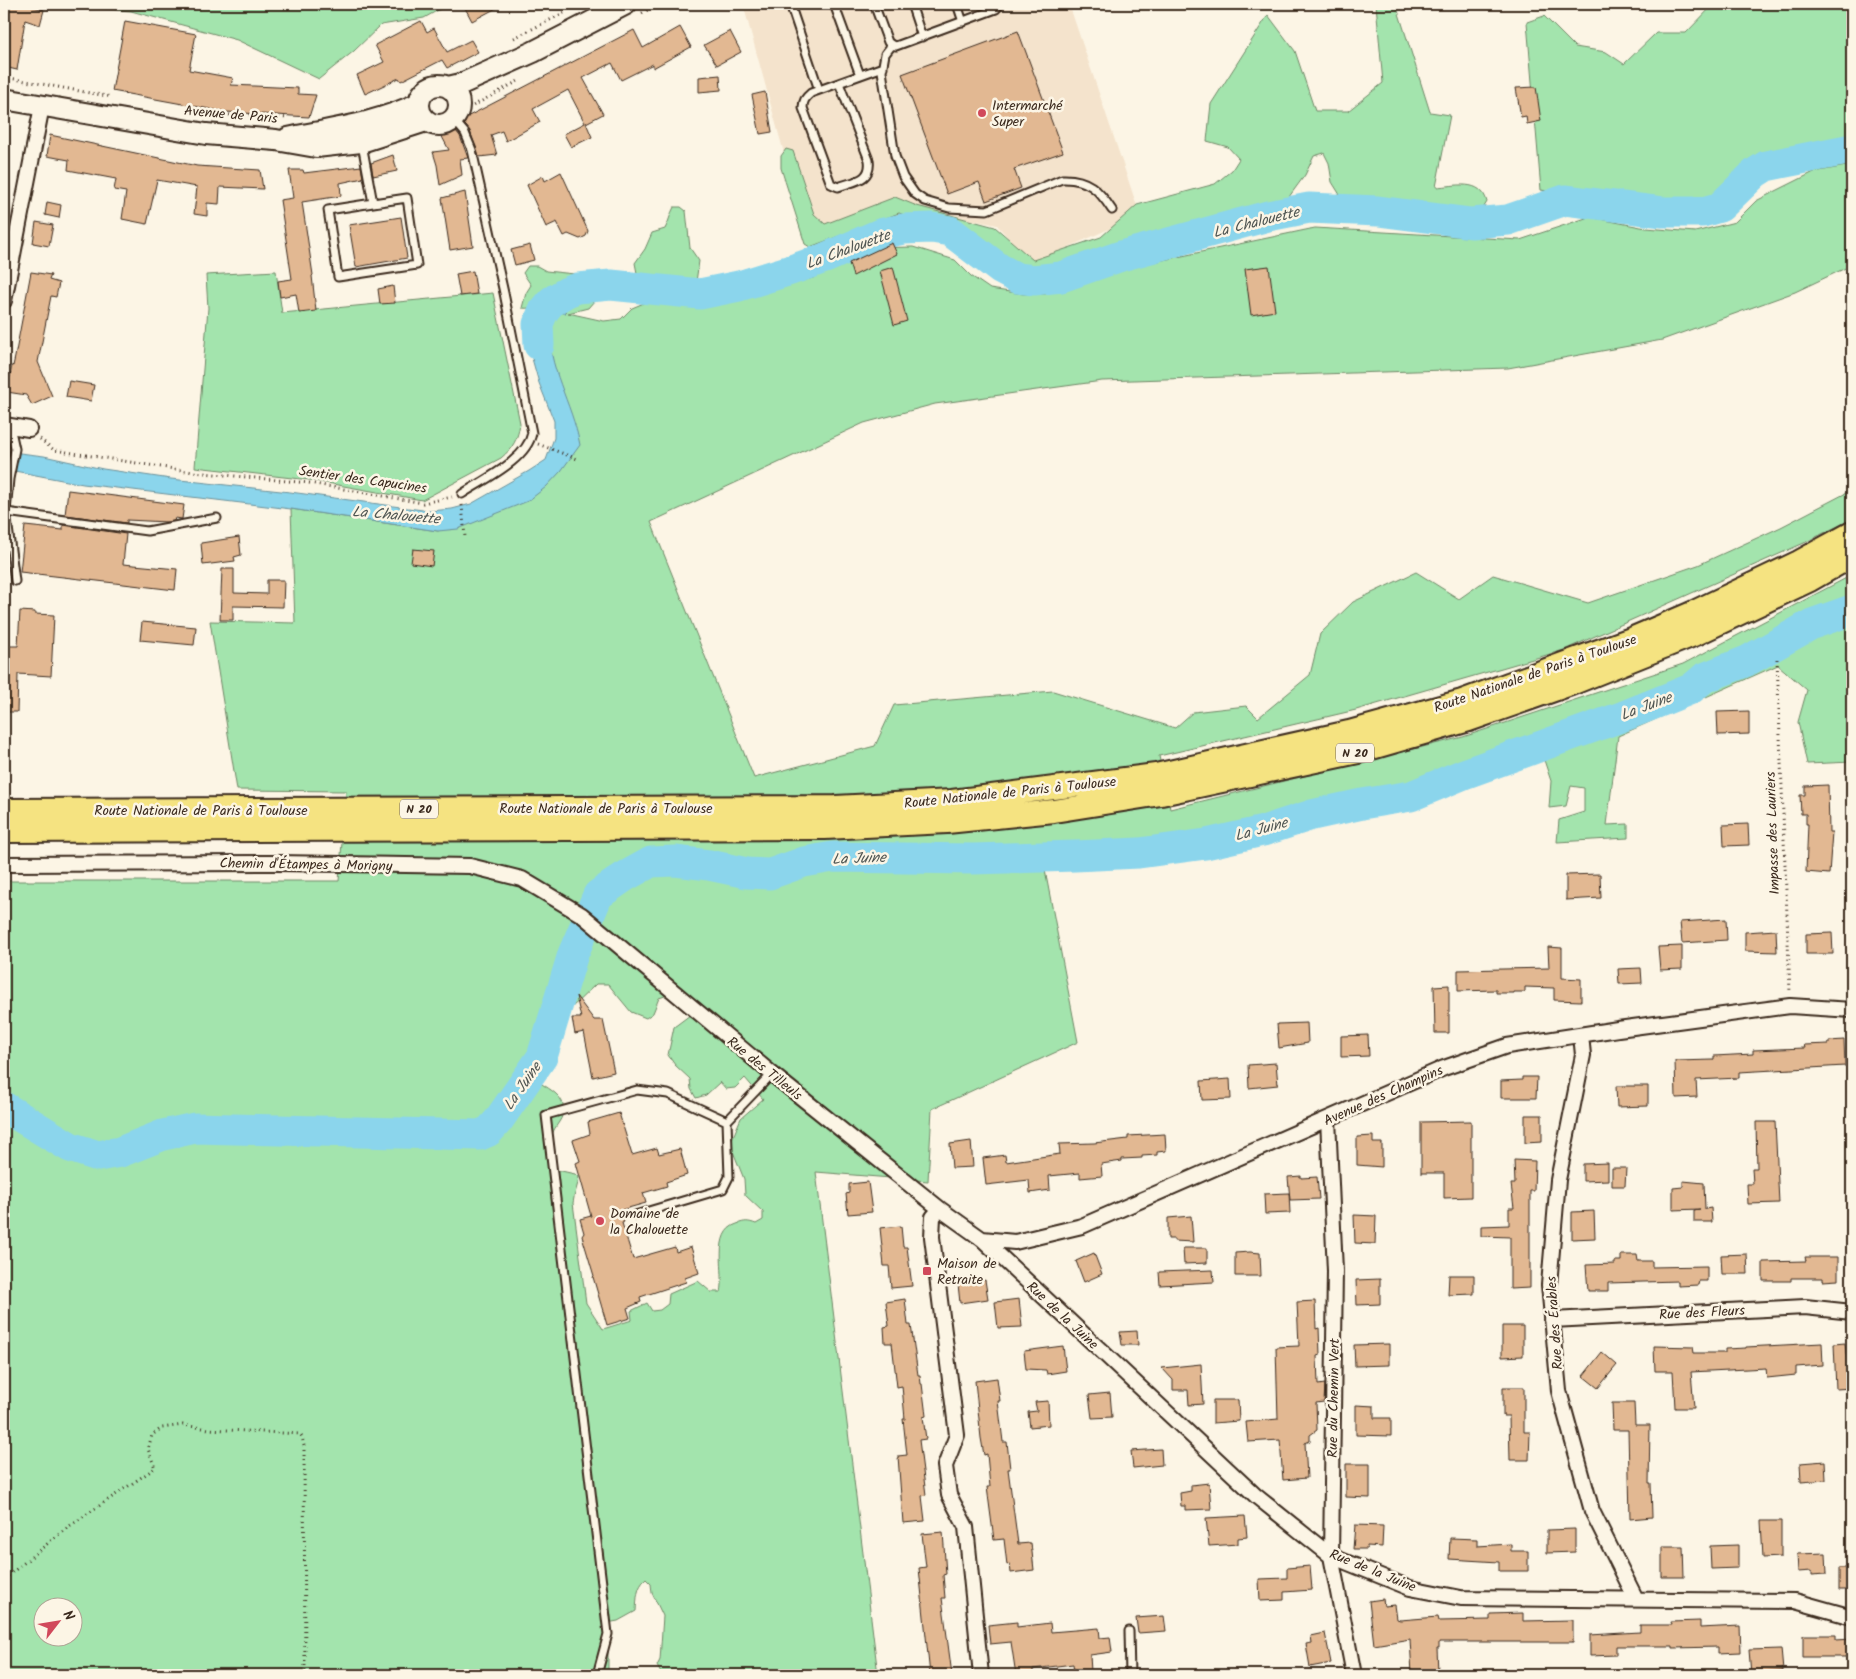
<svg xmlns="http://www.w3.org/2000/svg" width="1856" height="1679" viewBox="0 0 1856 1679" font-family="Kalam,sans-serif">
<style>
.built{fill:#f4e3cc}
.green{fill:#a3e4ad;stroke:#6f8766;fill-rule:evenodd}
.water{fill:#8bd5ec;stroke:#6b919a}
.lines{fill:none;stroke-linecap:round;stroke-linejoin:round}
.river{stroke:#8bd5ec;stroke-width:31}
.building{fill:#e2b892;stroke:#3b2a1e}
.lane-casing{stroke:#3b2a1e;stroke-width:11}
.street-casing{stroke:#3b2a1e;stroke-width:18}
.secondary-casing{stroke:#3b2a1e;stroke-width:24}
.primary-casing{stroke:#3b2a1e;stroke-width:26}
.path{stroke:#3b2a1e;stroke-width:3;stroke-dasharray:1 4;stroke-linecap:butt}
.lane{stroke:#fcf5e5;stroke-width:7}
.street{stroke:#fcf5e5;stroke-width:14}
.secondary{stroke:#fcf5e5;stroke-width:20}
.primary{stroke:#f5e381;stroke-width:22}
.poi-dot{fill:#d1495b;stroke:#fcf5e5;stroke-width:2}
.labels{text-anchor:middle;stroke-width:5;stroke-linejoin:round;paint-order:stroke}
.shield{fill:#fcf5e5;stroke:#75675a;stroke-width:1}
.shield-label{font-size:12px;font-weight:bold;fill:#3b2a1e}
.poi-label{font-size:14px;fill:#3b2a1e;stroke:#fcf5e5;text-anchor:start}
.street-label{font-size:14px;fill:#3b2a1e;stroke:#fcf5e5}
.water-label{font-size:15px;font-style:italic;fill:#4f5552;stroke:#fcf5e5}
</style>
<rect width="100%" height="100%" fill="#fcf5e5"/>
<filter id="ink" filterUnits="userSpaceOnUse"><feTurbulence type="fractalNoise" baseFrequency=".02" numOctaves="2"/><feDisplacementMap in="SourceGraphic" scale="10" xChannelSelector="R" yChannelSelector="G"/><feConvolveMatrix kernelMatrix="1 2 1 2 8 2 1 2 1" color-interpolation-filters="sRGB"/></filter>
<g filter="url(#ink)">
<!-- built -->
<path class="built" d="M743 4H1069L1140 215 1031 264 997 225 915 209 811 251Z"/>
<!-- green -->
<path class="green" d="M46 4H449L424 18 381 25 354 51 319 79 237 40 131 11Z
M1376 4H1396L1430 112 1450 115 1436 187C1455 186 1481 178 1487 202L1482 210 1470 219 1435 213 1418 204 1342 198 1332 182 1329 163 1324 153 1314 156 1305 175 1283 205 1220 223 1155 237 1077 263 1030 275 1010 270 993 256 944 225 921 221 899 213 810 247 805 244 781 168V156L786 149 793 151 814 214 825 224 895 197 917 206 995 227 1033 260 1101 237 1137 205 1215 184 1232 170 1239 159 1228 147 1207 141 1211 104 1268 15 1295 51 1315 111H1348L1383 83Z
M1714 4H1852V138L1769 159 1745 174 1711 200 1692 206 1586 197 1541 190 1527 22 1544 16 1575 47 1606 52 1624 64 1656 33H1686Z
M1852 165V265L1795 292 1662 340 1508 368 1102 381 935 404 864 423 651 522 754 778 875 746 894 705 1053 691 1175 728 1193 712 1246 706 1258 718 1310 675 1320 634 1353 602 1416 572 1459 599 1493 575 1588 603 1698 565 1781 527 1852 490V519L1804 543 1564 650 1356 710 1159 756 1170 809 1463 737 1683 664 1852 575V762L1807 764 1798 722 1807 690 1778 665 1618 736 1607 825 1628 824V838L1557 842 1559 820 1584 812V788L1571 786 1566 806 1549 808 1551 781 1544 760 1403 808 1179 856 1045 870 1078 1042 932 1109 928 1181 816 1172 878 1675H662L657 1666 660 1660 663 1616 652 1593 651 1584 646 1579C636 1587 637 1599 636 1611L618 1621 607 1623 603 1636 608 1652V1672L615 1675H563L555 1672 552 1675H4V881H339L346 791 237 790 210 621 295 623 291 509 438 531 561 471 556 375 548 342V323L558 313 566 312C558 307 548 304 538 306 532 307 529 309 522 308L526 293 531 285 523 273 528 266H537L546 271 603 277 609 284 588 308 568 313 604 321 621 319 632 308 644 303 708 307 813 278 873 248 913 247 955 260 971 276 990 289 1023 294H1045L1111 271 1315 228 1520 240 1589 217 1646 228 1695 232 1735 222 1756 201 1814 172ZM596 984H608L631 1012 646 1018 653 1013 659 998 668 995 692 1009 690 1015 674 1027 668 1055 675 1065 690 1079 691 1089 696 1098 706 1095 720 1082 726 1089 735 1088 745 1078 763 1099 741 1118 730 1144 744 1179 745 1195 763 1212V1220L756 1224C748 1221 745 1221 737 1224 711 1232 726 1273 721 1292H711L698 1281 669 1294 668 1304 660 1310 652 1311 647 1303 631 1311 632 1320 603 1329 586 1303 573 1203C574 1194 578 1186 579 1177L575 1174 557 1170C556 1163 551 1144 551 1140 552 1132 555 1128 559 1122 572 1102 555 1092 540 1083L552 1041 567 1012ZM42 1606H72V1636H42Z
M674 207H681L686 211 690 248 699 261 696 282 679 289 641 278 637 273 635 263 645 249 652 233 665 229C669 222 670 214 674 207Z
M276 271 282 313 493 293 520 423C518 439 513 448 501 458L422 500 310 480 195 467 208 308 206 275Z"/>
<!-- water -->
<path class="water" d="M539 306 559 307 566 313H558L549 323C547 368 572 402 580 445L561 471 546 487 528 501 458 529 438 531 291 509 83 484 4 469V451L44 456 103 469 171 479 290 492 430 511 452 509 471 504 529 471 546 460 554 438V421L539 383 529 348V309Z"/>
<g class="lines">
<!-- river -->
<path class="river" d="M539 345 538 324 543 312 552 301 567 292 578 288 611 285 700 294 739 286 791 270 825 258 880 234 903 229 932 228 950 231 1000 269 1017 278 1034 280 1061 277 1121 256 1268 216 1309 208 1378 211 1471 223 1508 220 1565 200 1663 212H1703L1720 207 1755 173 1766 166 1852 149
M4 1107 70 1147 98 1156 120 1152 163 1135 195 1128 480 1135 489 1131 498 1121 542 1057 573 954 598 895 624 877 651 862 675 861 709 865 747 873 770 874 804 862 833 857 973 859 1075 856 1139 853 1206 844 1263 831 1312 815 1362 804 1411 796 1464 774 1624 716 1691 689 1704 678 1747 661 1812 624 1852 610"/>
</g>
<!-- building -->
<path class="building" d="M4 4H24L44 10 40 25 25 20 17 70 4 67Z
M463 4H504L472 21Z
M125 21 196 34 189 70 233 78 231 85 298 88V94L316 95 309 117 226 112 112 91Z
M421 21 427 32 434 28 447 52 471 40 478 52 447 68 442 60 401 81 399 78 365 94 357 75 384 62 375 45Z
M680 27 691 47 653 68V64L621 80 612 63 583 78 603 114 586 123 592 137 571 147 564 134 585 123 568 90 533 109 540 122 506 141 502 131 491 135 497 155 479 157 470 131 461 120 634 30 643 48Z
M730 31 741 52 717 65 704 45Z
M1018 31 1063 152 1014 169 1021 188 986 201 979 182 947 194 902 74Z
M720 75 721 90 699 92V77Z
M1536 87 1541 121 1527 124 1526 116 1521 117 1516 88Z
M765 92 772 132 760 134 752 95Z
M451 125 460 136 468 158 460 159 462 175 440 185 437 165 433 152 449 150 439 131Z
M50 135 197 166 260 170 263 189 220 187 219 204 207 203V216L194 214 197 187 157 180 147 224 122 219 126 192 114 190 116 179 68 170 69 160 47 156Z
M393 155 397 171 373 176 371 163Z
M361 166 363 178 340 183 341 196 302 202 313 275 312 276 316 311 299 313 296 294 280 297 278 281 292 279 280 200 293 198 289 170H303L304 173Z
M561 172 588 231 586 236 580 239 568 234 564 236 557 222 546 227 527 185 543 176 545 181Z
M465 192 473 246 450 250 442 198Z
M47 202 61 205 59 218 45 215Z
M401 217 407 258 356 267 349 225Z
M36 222 53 225 49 246 33 243Z
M892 243 897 254 853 276 849 263Z
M530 245 534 260 515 265 511 250Z
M1269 266 1275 311 1251 315 1245 269Z
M893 267 907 321 894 325 880 271Z
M473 271 477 294 460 296 456 274Z
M31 272 51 275 49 280 59 283 56 297 51 296 38 362 52 396 32 405 26 395 7 392 12 365 13 366 15 357Z
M393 286 395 303 380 304 378 289Z
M69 381 94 385 91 401 66 397Z
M68 490 184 505 182 519 175 518 174 521 167 522 127 520V523L65 515Z
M63 525 126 534 123 564 177 569 175 590 20 572 25 526 63 530Z
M239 537 241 555 234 557 235 561 203 565 201 543Z
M413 549 434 551 432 566 411 563Z
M222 569H234V593L267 594V580H284L283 607 233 606V620H220Z
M20 611 35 612V614L54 615 51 676 18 674 17 712H4V646H18Z
M142 622 196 627 194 645 140 640Z
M1749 711V734L1718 735 1717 712Z
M1828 785 1829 832H1832L1829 874 1806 872 1808 824H1806V814H1801L1800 795H1805V786Z
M1748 824 1749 845 1724 846 1723 825Z
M1600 874 1601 898 1566 900V875Z
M1726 919 1727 940 1682 943 1680 922Z
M1776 930 1777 952 1745 951V932Z
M1832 933 1833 954H1806V934Z
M1682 946V969L1660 970 1658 947Z
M1548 947 1562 948V978L1581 979V1001L1554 1000V988L1525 987V992H1514V993H1496V990L1458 991V970L1549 968Z
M1641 968 1642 983 1619 984 1618 969Z
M1449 985V1033H1435L1434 986Z
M576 996 594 1020H603L614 1072 593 1077 584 1032 575 1034 572 1018H581Z
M1307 1023 1308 1043 1279 1048 1277 1024Z
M1368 1035 1369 1056 1341 1057V1036Z
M1844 1040 1845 1066 1739 1072V1078L1696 1080 1697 1097 1676 1098 1675 1061 1714 1060V1056L1753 1054V1050L1805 1048 1804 1045 1829 1044V1041Z
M1276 1063 1278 1085 1249 1088 1248 1065Z
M1522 1077H1537L1536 1098H1501V1081L1522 1080Z
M1230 1079 1231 1099 1202 1100 1201 1081Z
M1616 1086H1648V1106L1617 1107Z
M619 1113 632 1155 657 1148 659 1154 680 1149 687 1175 666 1182 667 1186 643 1193 646 1203 621 1210 624 1222 622 1223 633 1259 675 1247 676 1252 691 1247 699 1273 685 1278 686 1282 640 1297 641 1302 627 1308 630 1318 607 1325 593 1277 594 1276 582 1236 584 1233 580 1219 591 1216 576 1163 580 1161 573 1140 590 1134 588 1122Z
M1525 1115H1542V1142L1525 1143Z
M1471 1121V1197L1444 1198V1173H1421V1122Z
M1756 1122H1775L1779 1203 1748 1204 1747 1184H1753L1752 1168H1757Z
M1165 1134 1166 1151 1157 1152V1155L1142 1156V1158L1122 1159V1161L1101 1164 1102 1176 1080 1178V1173L1049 1176 1050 1190 1030 1193 1029 1180 986 1185 983 1158 1005 1155 1006 1162 1060 1154 1059 1144 1094 1143 1128 1139V1136Z
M1373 1136V1143H1382V1167L1357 1165V1137Z
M971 1141 973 1167 952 1168 950 1144Z
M1514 1160 1535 1161 1534 1191H1530V1288L1510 1289V1237L1481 1236V1226L1509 1225V1208H1514L1511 1184H1515Z
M1608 1163V1180L1583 1181V1164Z
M1612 1168H1626L1625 1186H1612Z
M1301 1176V1178L1317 1177 1319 1199 1290 1200 1288 1177Z
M1683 1181 1704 1183 1705 1209 1711 1208 1712 1222H1694V1210L1700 1209 1673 1210V1188L1683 1187Z
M868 1182 872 1212 848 1214 846 1194 849 1193V1184Z
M1289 1193 1290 1213 1265 1214 1264 1194Z
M1594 1211 1595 1238 1572 1239V1212Z
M1354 1215 1376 1216 1375 1244 1355 1243Z
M1191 1216 1193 1242 1174 1241V1239H1168V1218Z
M901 1226 903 1247H907L912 1286 891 1288 889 1266H884L880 1228Z
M1183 1248H1207V1263L1184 1264Z
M1250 1252 1260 1253 1261 1276H1235V1253Z
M1094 1253 1102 1274 1084 1282 1076 1261Z
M1747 1254 1748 1274H1722L1721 1255Z
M1621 1255H1637L1638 1261H1652V1267L1707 1266V1281H1699L1698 1285 1678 1286V1281L1608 1283V1291H1588L1586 1265 1615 1264V1261H1621Z
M1805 1257H1838V1280L1823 1281V1278H1791V1281H1763V1262L1806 1261Z
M1213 1270 1214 1282 1160 1285 1159 1272Z
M1449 1275H1474V1294L1448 1295Z
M1380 1279V1304L1357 1305 1356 1280Z
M985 1280 988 1299 960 1303 958 1284Z
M905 1299 908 1325H911L918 1375H920L921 1384H922L926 1416 923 1417 926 1439 919 1440 926 1495 922 1496 925 1521 903 1523 898 1456 907 1455 903 1419H905L902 1386 897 1387 892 1343H885L884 1327 889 1326 886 1302Z
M1019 1299 1022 1327 998 1328 995 1302Z
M1315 1301 1316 1329 1319 1328 1320 1355 1317 1356 1318 1385 1325 1384 1324 1402 1316 1403 1317 1430 1310 1435V1441L1305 1443 1307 1478 1283 1480 1280 1440 1248 1442 1246 1422 1278 1419 1276 1347 1299 1346 1297 1302Z
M1502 1326H1523V1356L1502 1357Z
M1137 1331 1138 1345H1122L1120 1332Z
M1822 1343 1823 1365 1796 1367V1375L1767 1378 1766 1368 1691 1372 1694 1408H1675L1673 1371H1655L1654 1346 1693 1347 1694 1353H1725V1349L1746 1348V1347Z
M1845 1343 1848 1370 1852 1369V1388L1836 1389 1834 1344Z
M1389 1344V1365L1355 1366 1354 1345Z
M1063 1346 1066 1371 1047 1374 1046 1370 1026 1369 1024 1351Z
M1602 1352 1617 1365 1598 1388 1583 1376Z
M1201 1364 1203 1404 1189 1405 1188 1390H1173V1380L1162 1368Z
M997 1378 1000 1401H998L1003 1442H1007L1010 1469H1008L1018 1544 1031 1543 1034 1570 1011 1573 1010 1564 1007 1565 1004 1539 994 1540 987 1487H990L987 1454 984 1455 981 1438 975 1381Z
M1503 1387H1524V1432H1530L1529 1460H1510L1509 1416H1503Z
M1110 1393 1112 1417 1092 1418 1089 1395Z
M1213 1400H1238L1239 1421 1213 1423Z
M1048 1401 1049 1425 1030 1427 1028 1412 1037 1411 1035 1402Z
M1612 1403H1634L1635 1425H1650L1649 1483H1651L1652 1517 1630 1519 1628 1430H1613Z
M1356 1405 1374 1406V1418H1391V1436L1356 1435Z
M1161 1449 1162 1465 1133 1468 1131 1451Z
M1825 1461 1826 1480 1801 1482 1800 1463Z
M1346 1464H1370V1498L1346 1497Z
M1209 1483 1211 1509 1185 1510V1506H1181L1180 1493 1191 1491V1485Z
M1245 1516 1247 1537 1238 1538V1544L1209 1546 1206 1518Z
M1761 1521H1781V1557L1763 1558Z
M1355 1525 1383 1526 1382 1547 1367 1546V1549H1353Z
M1575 1529V1552L1547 1553V1530Z
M943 1532 946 1574 943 1575 945 1598H942L952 1675H930L919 1568 926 1567 922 1534Z
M1450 1538 1477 1539V1546L1511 1544V1551H1528V1571H1499V1562L1449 1559Z
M1738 1545V1568L1711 1569 1710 1546Z
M1662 1547H1683L1684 1577H1662Z
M1826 1553 1827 1574 1812 1575V1571L1798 1572 1797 1554Z
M1310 1566 1312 1590 1284 1592V1600L1260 1601 1259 1579 1287 1578V1568Z
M1839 1568H1852V1590H1839Z
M1383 1599 1384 1606 1395 1605 1397 1619 1400 1620 1438 1617 1439 1621 1490 1620V1614L1523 1613V1621L1573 1620V1642H1439V1648H1437L1438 1673 1412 1674 1410 1639 1374 1645 1369 1601Z
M1164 1616 1166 1631 1138 1633 1136 1618Z
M1700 1621V1628L1740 1626 1741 1652 1718 1653V1647L1673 1648V1646H1616V1655L1590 1656V1635L1640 1632V1625H1672L1671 1622Z
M1017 1622V1627L1050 1623 1051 1632 1099 1628 1100 1638 1110 1637 1112 1652 1090 1655 1091 1672 1074 1675 1073 1664 1033 1669V1675H1016L1011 1642 990 1644 988 1625Z
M1325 1633 1331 1663 1310 1667 1306 1644 1312 1643 1311 1636Z
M1803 1635H1836V1640L1852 1639V1657H1803Z
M1781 1649 1783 1671 1751 1674 1749 1650Z"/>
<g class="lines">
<defs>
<path id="lane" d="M790 4 819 90
M834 4 860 75
M874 4 888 42 892 45 896 46 996 9 1000 4
M911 4 922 37
M957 4 963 22
M892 45 885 54 882 71 895 156 903 177 915 194 925 201 949 208 987 210 1062 179C1088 178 1099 190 1112 210
M839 83 869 160C872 181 854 181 838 187L831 184 803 108C803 101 805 98 811 93L883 67
M454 120 465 133 472 150 504 293 532 433C527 460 483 480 462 494
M362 144 373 203 328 210 338 277 417 265 407 198 373 203
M10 426 15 449 9 479 6 512 15 581
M6 512 147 531 217 518
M635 1215 723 1189 729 1177 727 1121
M1129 1631 1130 1675
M597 1675 608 1634 546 1115 637 1090 668 1094 727 1121 772 1074"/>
<path id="street" d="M4 301 42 106
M4 425 29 429
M4 864 277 863 470 866 522 879 582 915 777 1078 940 1209 982 1239 1015 1242 1082 1226 1444 1068 1507 1046 1618 1029 1790 1006 1852 1010
M1581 1035 1583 1055 1558 1180 1549 1285 1559 1391 1592 1511 1636 1599
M1328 1119 1335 1271 1331 1556 1354 1675
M940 1209 933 1217 932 1237 957 1435 945 1466 949 1495 966 1527 981 1675
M982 1239 1256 1496 1331 1556 1410 1588 1461 1598 1795 1601 1852 1617
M1552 1320 1805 1307 1852 1312"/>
<path id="secondary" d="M419 105a20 20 0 1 1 40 0a20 20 0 1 1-40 0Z
M448 87 461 84 533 52 626 4
M4 99 206 134 276 140 316 147 361 142 426 121
M288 138C332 129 379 123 419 103"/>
<path id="primary" d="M4 810 835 807 952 801 1156 775 1349 732 1462 701 1631 639 1692 613 1799 562 1852 533
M4 831 825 828 947 822 1054 811 1161 794 1358 752 1469 720 1571 684 1696 634 1810 580 1852 556"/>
</defs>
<!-- lane casing -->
<use href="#lane" class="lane-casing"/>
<!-- street casing -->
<use href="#street" class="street-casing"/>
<!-- secondary casing -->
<use href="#secondary" class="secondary-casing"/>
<!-- primary casing -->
<use href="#primary" class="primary-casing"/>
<!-- path -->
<path class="path" d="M642 13 659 4
M514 38 564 13
M4 77 112 97
M460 113 520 80
M209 114 288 118
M40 439 54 450 193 472 309 483 423 503 452 497
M538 444 580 460
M462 505 465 537
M1777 659 1790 993
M4 1579 68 1527 155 1468 148 1449 152 1435 162 1428 183 1425 209 1429 300 1434 302 1437 304 1446 305 1675"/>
<!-- lane -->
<use href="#lane" class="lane"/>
<!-- street -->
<use href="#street" class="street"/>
<!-- secondary -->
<use href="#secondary" class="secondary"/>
<!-- primary -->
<use href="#primary" class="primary"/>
</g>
</g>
<!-- markers -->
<g class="poi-dot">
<circle cx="982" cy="113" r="5"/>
<circle cx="600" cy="1221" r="5"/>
<rect x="922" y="1266" width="10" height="10" rx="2.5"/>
</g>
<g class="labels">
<!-- shield labels -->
<g class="shield">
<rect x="1336" y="743.5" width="38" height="19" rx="4"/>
<rect x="400" y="799.5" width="38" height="19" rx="4"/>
</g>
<g class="shield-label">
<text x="1355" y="757">N 20</text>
<text x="419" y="813">N 20</text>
</g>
<!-- poi labels -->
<g class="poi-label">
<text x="992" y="110">Intermarché<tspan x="992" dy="16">Super</tspan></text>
<text x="610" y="1218">Domaine de<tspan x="610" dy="16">la Chalouette</tspan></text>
<text x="937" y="1268">Maison de<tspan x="937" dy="16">Retraite</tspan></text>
</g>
<!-- street labels -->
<g class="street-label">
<text transform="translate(231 114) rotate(5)" y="5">Avenue de Paris</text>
<text transform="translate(363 479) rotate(8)" y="5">Sentier des Capucines</text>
<text transform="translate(1535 673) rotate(-19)" y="5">Route Nationale de Paris à Toulouse</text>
<text transform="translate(1010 792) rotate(-6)" y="5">Route Nationale de Paris à Toulouse</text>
<text x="606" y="813">Route Nationale de Paris à Toulouse</text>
<text x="201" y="815">Route Nationale de Paris à Toulouse</text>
<text transform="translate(1772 833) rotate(-92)" y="5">Impasse des Lauriers</text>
<text transform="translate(306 864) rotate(1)" y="5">Chemin d'Étampes à Morigny</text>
<text transform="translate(765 1068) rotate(39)" y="5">Rue des Tilleuls</text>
<text transform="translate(1383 1095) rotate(-24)" y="5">Avenue des Champins</text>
<text transform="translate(1702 1312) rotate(-3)" y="5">Rue des Fleurs</text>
<text transform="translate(1063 1315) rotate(43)" y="5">Rue de la Juine</text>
<text transform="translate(1554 1323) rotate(-94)" y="5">Rue des Érables</text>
<text transform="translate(1333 1398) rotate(-89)" y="5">Rue du Chemin Vert</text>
<text transform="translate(1373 1570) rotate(22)" y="5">Rue de la Juine</text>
</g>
<!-- water labels -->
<g class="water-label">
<text transform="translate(1256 222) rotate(-14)" y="5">La Chalouette</text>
<text transform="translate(848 249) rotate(-20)" y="5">La Chalouette</text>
<text transform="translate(396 515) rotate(5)" y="5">La Chalouette</text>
<text transform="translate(1646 706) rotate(-21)" y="5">La Juine</text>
<text transform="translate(1261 829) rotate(-15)" y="5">La Juine</text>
<text transform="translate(859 858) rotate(-2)" y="5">La Juine</text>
<text transform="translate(522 1086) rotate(-55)" y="5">La Juine</text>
</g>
</g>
<!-- margin -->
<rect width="1856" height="1679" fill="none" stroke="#fcf5e5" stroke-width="20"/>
<rect x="10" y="10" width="1836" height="1659" fill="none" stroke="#3b2a1e" stroke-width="2" filter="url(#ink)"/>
<!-- north arrow -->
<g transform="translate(58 1622) rotate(59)"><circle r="24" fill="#fcf5e5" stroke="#afa495"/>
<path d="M0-4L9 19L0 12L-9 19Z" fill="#d1495b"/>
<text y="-8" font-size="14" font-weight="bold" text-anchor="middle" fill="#3b2a1e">N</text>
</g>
</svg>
